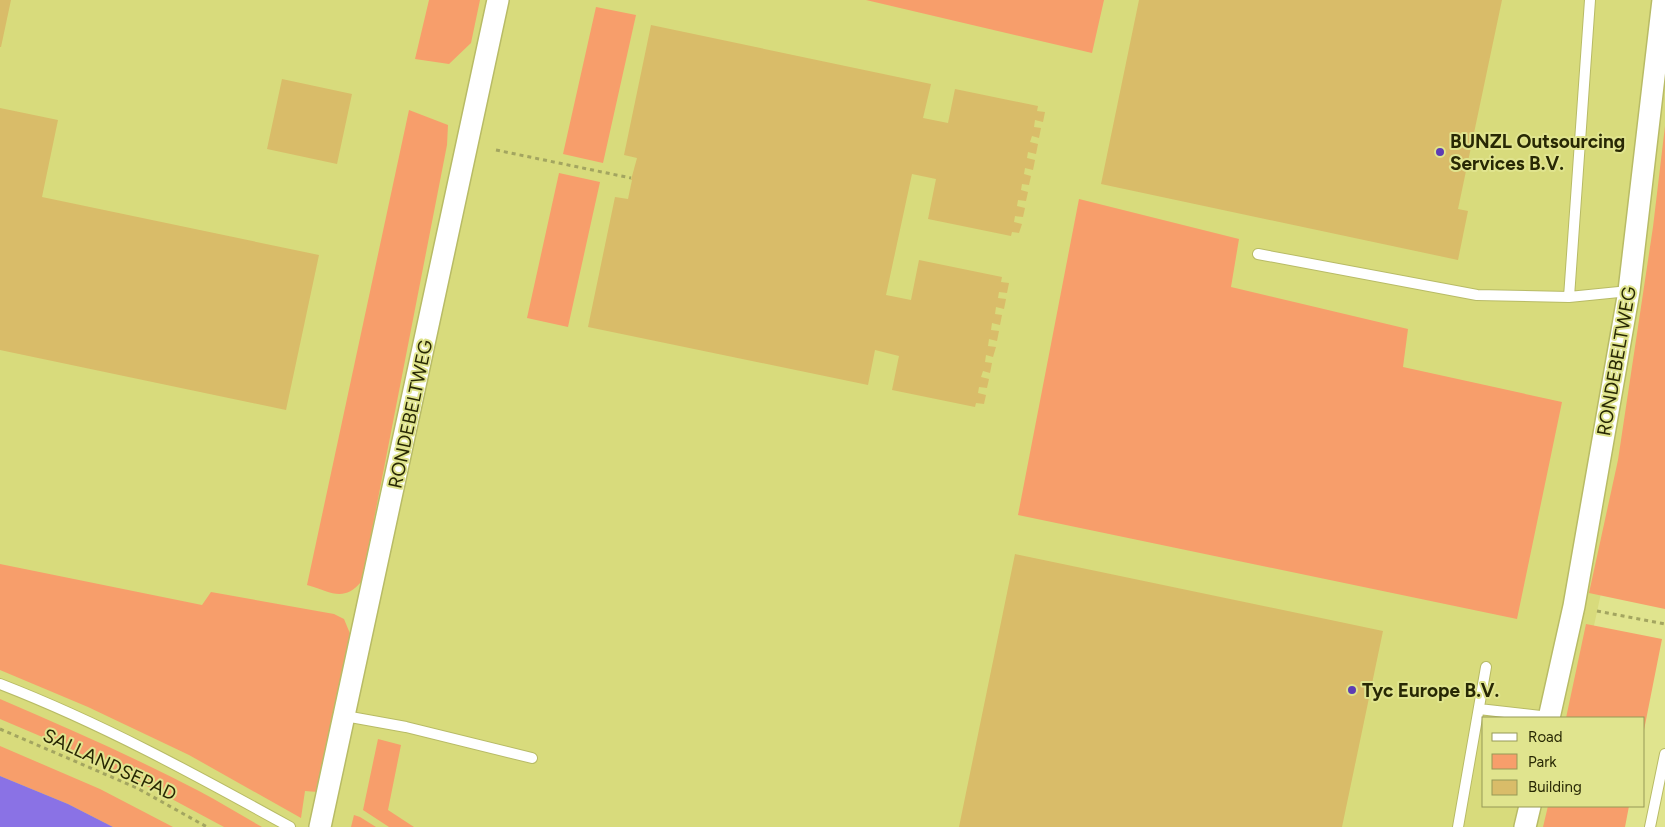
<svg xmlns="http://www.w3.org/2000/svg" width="1665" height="827" viewBox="0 0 1665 827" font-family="Figtree,sans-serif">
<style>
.built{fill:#d8db7c}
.green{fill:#f79e6b}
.water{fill:#8a72e5}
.building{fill:#d9bc69}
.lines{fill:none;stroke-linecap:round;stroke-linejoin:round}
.lane-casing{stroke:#b8bb66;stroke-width:12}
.street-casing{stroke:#b8bb66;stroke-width:24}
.path{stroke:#a3a560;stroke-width:3;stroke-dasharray:4 4;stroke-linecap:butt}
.lane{stroke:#fff;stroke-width:10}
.street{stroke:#fff;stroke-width:21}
.poi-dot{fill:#5d3cb4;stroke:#e0e48e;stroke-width:2}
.labels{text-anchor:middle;stroke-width:4;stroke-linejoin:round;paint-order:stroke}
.poi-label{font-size:19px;font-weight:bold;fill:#282804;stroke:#e0e48e;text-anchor:start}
.street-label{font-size:19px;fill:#282804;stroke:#e0e48e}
</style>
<rect width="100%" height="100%" fill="#e0e48e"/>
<!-- built -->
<path class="built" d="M0 0H1665V174L1635 436 1574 718H1484V806H1555L1551 827H0Z"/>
<!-- green -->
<path class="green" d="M429 0H480L471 43 449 64 415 59Z
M866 0H1104L1092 53Z
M596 7 636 15 603 163 563 154Z
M409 110 448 125 447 145 362 581C343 603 332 592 307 585Z
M1665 126V609L1589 593 1618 460 1653 227Z
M559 173 600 182 568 327 527 318Z
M1079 199 1239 239 1231 287 1408 329 1403 367 1562 402 1517 619 1018 515Z
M0 564 202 605 211 592 334 614 344 619 351 636 318 792 305 791 301 818 189 755 88 707 0 670Z
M1586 624 1662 639 1644 730V718H1566Z
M0 699C67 728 134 757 199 791 220 802 241 815 262 827H224L155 790 73 750 0 719Z
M378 739 401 745 388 810 414 827H389L363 810Z
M0 746 100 789 173 827H113L68 804 0 776Z
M1548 806H1629L1625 827H1543Z
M354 815 360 817 376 827H351Z"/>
<!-- water -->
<path class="water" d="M0 776 68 804 113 827H0Z"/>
<!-- building -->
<path class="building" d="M0 0H11L1 47H0Z
M1139 0H1502L1458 209 1468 211 1458 260 1101 184Z
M651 25 931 84 923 118 948 123 955 89 1038 106 1037 111 1045 112 1043 122 1035 120 1034 127 1041 128 1039 138 1032 136 1030 142 1038 144 1036 154 1028 152 1027 158 1035 160 1033 170 1025 168 1024 174 1031 176 1029 185 1022 184 1021 190 1028 192 1026 201 1018 200 1017 206 1025 208 1023 217 1015 216 1014 222 1022 224 1019 233 1012 232 1011 236 928 219 936 179 912 174 886 295 911 300 919 260 1002 277 1001 282 1009 283 1007 293 999 292 998 298 1006 299 1004 309 996 307 995 314 1002 315 1000 325 992 323 991 330 999 331 997 341 989 339 988 346 996 347 993 357 986 355 985 362 992 363 990 373 983 371 981 377 989 379 987 388 979 387 978 393 986 395 984 404 976 403 975 407 892 390 899 356 875 350 868 385 588 327 615 197 628 199 632 180H631L637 158 624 155Z
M282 79 352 94 337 164 267 149Z
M0 108 58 120 42 197 319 255 286 410 0 350Z
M1015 554 1383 631 1342 827H959Z"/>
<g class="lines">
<defs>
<path id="lane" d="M1258 254 1477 295 1569 297 1629 291
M1569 297 1590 0
M0 684C101 723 196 775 290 827
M1479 709 1549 717
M345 716 406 727 532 758
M1458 827 1486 667
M1650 827 1665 754"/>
<path id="street" d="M1549 718 1574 606 1629 291 1663 0
M320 827 498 0
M1525 827 1530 806"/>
</defs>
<!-- lane casing -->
<use href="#lane" class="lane-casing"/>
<!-- street casing -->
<use href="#street" class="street-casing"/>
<!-- path -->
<path class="path" d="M496 150 631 178
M1597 611 1665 624
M0 729 137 788 207 827"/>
<!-- lane -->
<use href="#lane" class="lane"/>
<!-- street -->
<use href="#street" class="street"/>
</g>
<!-- markers -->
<g class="poi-dot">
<circle cx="1440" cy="152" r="5"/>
<circle cx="1352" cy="690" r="5"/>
</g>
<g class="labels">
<!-- poi labels -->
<g class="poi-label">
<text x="1450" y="148">BUNZL Outsourcing<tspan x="1450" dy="22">Services B.V.</tspan></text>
<text x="1362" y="697">Tyc Europe B.V.</text>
</g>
<!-- street labels -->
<g class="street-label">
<text transform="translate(1616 361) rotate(-80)" y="7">RONDEBELTWEG</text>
<text transform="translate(410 414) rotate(-78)" y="7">RONDEBELTWEG</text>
<text transform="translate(110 764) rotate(25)" y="7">SALLANDSEPAD</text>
</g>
</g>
<!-- legend -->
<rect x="1482" y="717" width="162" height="90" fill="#e0e48e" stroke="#969957"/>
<rect x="1492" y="733" width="25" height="8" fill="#ffffff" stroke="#969957"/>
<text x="1528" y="742" font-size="15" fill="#282804">Road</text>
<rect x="1492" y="754" width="25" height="15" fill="#f79e6b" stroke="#969957"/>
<text x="1528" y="767" font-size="15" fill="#282804">Park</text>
<rect x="1492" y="780" width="25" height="15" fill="#d9bc69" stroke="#969957"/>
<text x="1528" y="792" font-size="15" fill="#282804">Building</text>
</svg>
